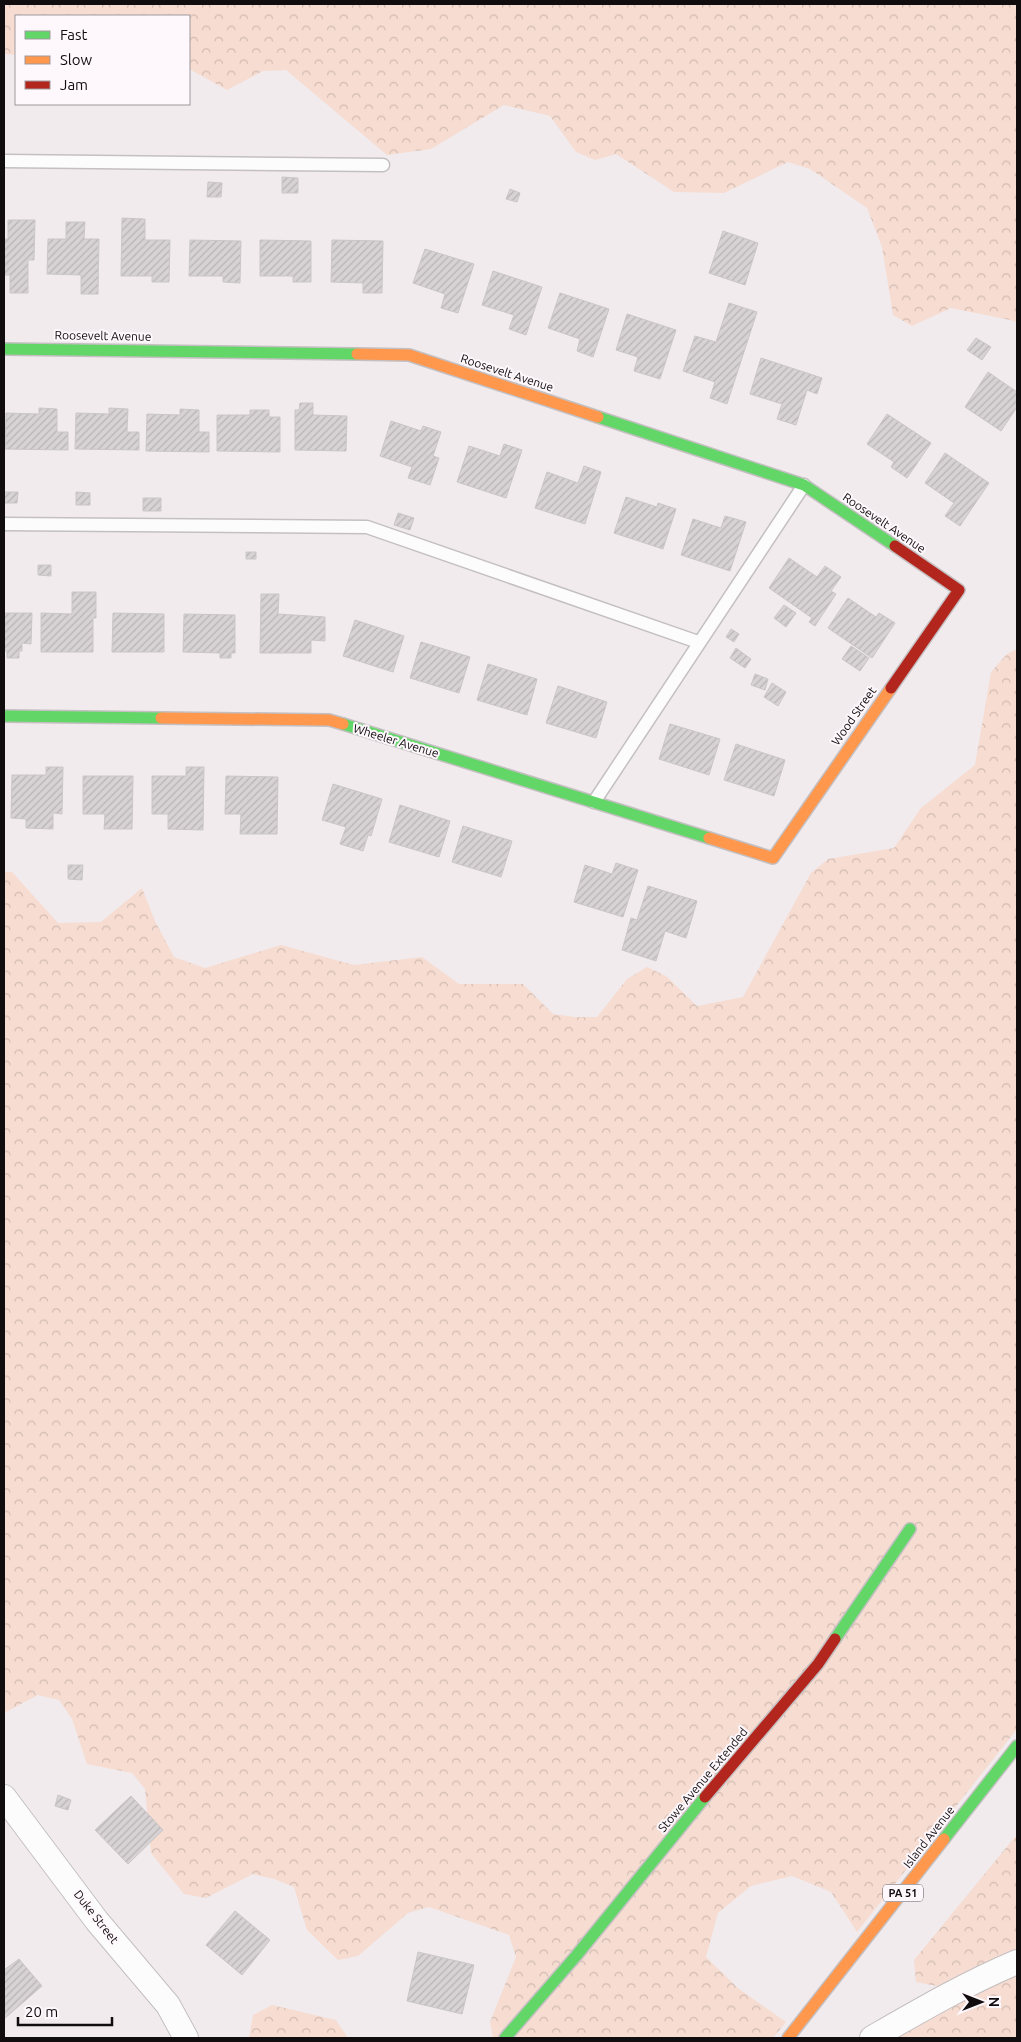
<svg xmlns="http://www.w3.org/2000/svg" width="1021" height="2042" viewBox="0 0 1021 2042" font-family="Ubuntu,sans-serif">
<style>
.forest{fill:url(#forest-crowns)}
.building{fill:url(#building-hatch);stroke:#cac6c7}
.lines{fill:none;stroke-linecap:round;stroke-linejoin:round}
.lane-casing{stroke:#c4bfc1;stroke-width:15}
.street-casing{stroke:#c4bfc1;stroke-width:26}
.fast-casing{stroke:#c4bfc1;stroke-width:14}
.slow-casing{stroke:#c4bfc1;stroke-width:14}
.jam-casing{stroke:#c4bfc1;stroke-width:14}
.lane{stroke:#fdfcfc;stroke-width:12}
.street{stroke:#fdfcfc;stroke-width:24}
.fast{stroke:#63d668;stroke-width:11}
.slow{stroke:#ff974d;stroke-width:11}
.jam{stroke:#b3261e;stroke-width:11}
.labels{text-anchor:middle;stroke-width:4;stroke-linejoin:round;paint-order:stroke}
.shield{fill:#fef7fb;stroke:#585356;stroke-width:1}
.shield-label{font-size:11px;font-weight:bold;fill:#110d0f}
.street-label{font-size:12px;fill:#110d0f;stroke:#fef7fb}
</style>
<defs>
<pattern id="forest-crowns" width="20" height="18" patternUnits="userSpaceOnUse" patternTransform="scale(1.25)"><rect width="20" height="18" fill="#f6dcd1"/><path d="M2 6a3 3 0 1 1 6 0M12 15a3 3 0 1 1 6 0" fill="none" stroke="#d2bcb2"/></pattern>
<pattern id="building-hatch" width="6" height="6" patternUnits="userSpaceOnUse" patternTransform="scale(1.25)"><rect width="6" height="6" fill="#d7d2d3"/><path d="M-1 1l2-2M0 6l6-6M5 7l2-2" fill="none" stroke="#b8b3b4"/></pattern>
</defs>
<rect width="100%" height="100%" fill="#f1ebee"/>
<!-- forest -->
<path class="forest" d="M4 4H1017V323L1015 321 951 308 912 326 893 315 882 247 867 208 810 169 788 162 724 193 674 192 616 154 595 160 576 152 550 116 504 105 431 149 387 155 286 70 263 71 227 90 189 69V16H16V55L4 54Z
M1017 649V1729L857 1932 831 1892 792 1876 751 1886 718 1913 706 1957 739 1989 786 2022 773 2038H493L490 2022 516 1957 509 1935 429 1907 408 1913 358 1956 338 1960 307 1930 294 1887 274 1879 253 1874 206 1898 184 1894 151 1853 145 1789 132 1773 87 1764 72 1719 59 1700 38 1695 4 1713V872H12L58 923 101 922 142 888 155 921 174 957 205 968 281 945 354 965 422 957 459 984H523L553 1014 575 1017H597L627 979 647 967 666 976 697 1006 743 997 811 873 828 859 894 848 921 808 975 765 991 672 1007 654Z
M1017 1836V1956L937 1986 916 1982 914 1960 1014 1838Z
M1017 1969V2038H882Z
M272 2005 336 2020 348 2038H249L253 2015Z"/>
<!-- building -->
<path class="building" d="M282 177 298 178V193H282Z
M208 182 222 183 221 197H207Z
M510 189 520 193 517 202 506 199Z
M122 218 145 219V240H170L169 282H152V276H121Z
M8 220H35L34 260H28V293H10V275H4V239H8Z
M66 222H85L84 239H99L98 294H81V275L47 274 48 239H66Z
M723 231 758 243 745 285 709 273Z
M190 240 241 241 240 283 223 282V276H189Z
M260 240 311 241V282H293V276H260Z
M332 240 383 241 382 293H363V283L331 282Z
M425 249 474 264 458 313 441 308 445 294 413 283Z
M493 271 542 287 526 335 509 329 514 315 482 305Z
M560 293 609 309 593 357 577 351 580 339 548 328Z
M729 303 757 312 727 404 710 398 715 382 683 371 695 336 716 342Z
M627 314 676 330 660 379 634 371 638 357 616 350Z
M976 338 991 347 982 360 967 350Z
M761 358 822 378 817 394 807 390 796 425 777 419 782 404 750 394Z
M988 372 1017 392V407L1001 431 965 407Z
M300 403H313V415L347 416 346 451 295 450V410H299Z
M39 408 57 409V432H68V450L5 449 6 413 39 414Z
M109 408 128 409 127 432H139V450L75 449 76 413 109 414Z
M180 409 199 410V432H209V452L146 451 147 414 180 415Z
M250 410H269V417H280V452L217 451V415H250Z
M887 414 931 443 907 478 891 467 894 462 867 444Z
M391 421 421 431 423 426 441 432 433 456 439 458 430 485 408 478 412 467 380 456Z
M504 444 522 450 506 498 457 482 469 446 500 456Z
M945 453 989 483 960 526 945 516 954 503 925 483Z
M584 466 601 472 585 524 535 508 547 472 578 483Z
M4 492H18L17 503H4Z
M76 492 90 493V505H76Z
M626 497 657 507 658 503 676 509 663 549 614 533Z
M143 498H161V511H143Z
M398 513 414 518 410 530 394 525Z
M725 516 746 522 730 571 681 555 693 519 721 528Z
M246 552H256V559H246Z
M789 558 817 577 825 566 841 577 831 591 836 594 815 626 809 622 812 618 769 588Z
M38 565H51V576L38 575Z
M72 592H96V618H93V652H41V613L72 614Z
M261 594H279L278 614 325 617V641L311 640V653H260Z
M848 598 876 617 879 613 895 623 872 658 828 628Z
M784 605 796 613 786 627 774 618Z
M4 613H32L31 644 22 643V651H19V658H7V651H4Z
M113 613 164 614V652H112Z
M184 614 235 615V653H231V658H220V653L183 652Z
M355 620 404 636 393 672 343 656Z
M731 629 739 634 734 642 726 637Z
M421 642 470 657 459 693 410 678Z
M851 646 869 658 860 671 842 659Z
M736 648 751 659 745 668 730 658Z
M488 664 537 679 527 715 477 700Z
M755 674 768 679 765 690 751 685Z
M772 683 786 692 778 706 764 697Z
M558 686 607 702 596 738 546 723Z
M670 724 720 739 709 775 659 759Z
M736 744 785 760 774 796 724 780Z
M46 767H63L62 814 53 813V829L26 828V819L11 818 12 775H46Z
M186 767H204L203 830 168 829V814H152V776H186Z
M83 776H133L132 829H104L105 814H83Z
M226 776 278 777 277 834H240L241 814H225Z
M333 784 382 799 371 836 368 835 363 851 340 844 346 827 322 820Z
M400 805 450 821 439 857 389 842Z
M463 826 512 841 501 877 452 862Z
M616 863 638 870 623 917 574 902 585 865 612 874Z
M68 865H83L82 880 68 879Z
M648 886 697 901 686 938 665 931 656 961 622 950 631 918 637 920Z
M58 1795 71 1800 68 1810 55 1806Z
M131 1796 163 1830 128 1864 95 1830Z
M235 1911 270 1940 242 1975 206 1945Z
M418 1952 474 1965 462 2014 407 2001Z
M19 1959 42 1986 4 2019V1970Z"/>
<g class="lines">
<defs>
<path id="lane" d="M4 161 383 165
M4 524 367 527 698 642
M594 802 804 485"/>
<path id="street" d="M4 1797 97 1921 168 2005 186 2038
M872 2038C919 2011 967 1983 1017 1962"/>
<path id="fast" d="M4 349 357 354
M598 417 804 485 895 546
M4 716 161 718
M343 724 709 838
M835 1639 910 1529
M944 1839 1017 1746
M505 2038 576 1956 705 1797"/>
<path id="slow" d="M357 354 409 355 598 417
M161 718 329 720 343 724
M709 838 773 858 891 688
M788 2038 944 1839"/>
<path id="jam" d="M891 688 959 590 895 546
M705 1797 818 1664 835 1639"/>
</defs>
<!-- lane casing -->
<use href="#lane" class="lane-casing"/>
<!-- street casing -->
<use href="#street" class="street-casing"/>
<!-- fast casing -->
<use href="#fast" class="fast-casing"/>
<!-- slow casing -->
<use href="#slow" class="slow-casing"/>
<!-- jam casing -->
<use href="#jam" class="jam-casing"/>
<!-- lane -->
<use href="#lane" class="lane"/>
<!-- street -->
<use href="#street" class="street"/>
<!-- fast -->
<use href="#fast" class="fast"/>
<!-- slow -->
<use href="#slow" class="slow"/>
<!-- jam -->
<use href="#jam" class="jam"/>
</g>
<g class="labels">
<!-- shield labels -->
<rect class="shield" x="883" y="1884.5" width="40" height="17" rx="4"/>
<g class="shield-label">
<text x="903" y="1897">PA 51</text>
</g>
<!-- street labels -->
<g class="street-label">
<text transform="translate(103 336) rotate(1)" y="4">Roosevelt Avenue</text>
<text transform="translate(507 373) rotate(18)" y="4">Roosevelt Avenue</text>
<text transform="translate(884 523) rotate(34)" y="4">Roosevelt Avenue</text>
<text transform="translate(854 716) rotate(-55)" y="4">Wood Street</text>
<text transform="translate(396 741) rotate(17)" y="4">Wheeler Avenue</text>
<text transform="translate(703 1780) rotate(-50)" y="4">Stowe Avenue Extended</text>
<text transform="translate(929 1837) rotate(-52)" y="4">Island Avenue</text>
<text transform="translate(96 1917) rotate(52)" y="4">Duke Street</text>
</g>
</g>
<!-- border -->
<rect width="1021" height="2042" fill="none" stroke="#110d0f" stroke-width="10"/>
<!-- legend -->
<rect x="15" y="15" width="175" height="90" fill="#fef7fb" stroke="#9f999d"/>
<rect x="25" y="31" width="25" height="8" fill="#63d668" stroke="#9f999d"/>
<text x="60" y="40" font-size="15" fill="#110d0f">Fast</text>
<rect x="25" y="56" width="25" height="8" fill="#ff974d" stroke="#9f999d"/>
<text x="60" y="65" font-size="15" fill="#110d0f">Slow</text>
<rect x="25" y="81" width="25" height="8" fill="#b3261e" stroke="#9f999d"/>
<text x="60" y="90" font-size="15" fill="#110d0f">Jam</text>
<!-- north arrow -->
<g transform="translate(981 2002) rotate(90)" stroke="#fef7fb" stroke-width="4" paint-order="stroke">
<path d="M0-4L9 19L0 12L-9 19Z" fill="#110d0f"/>
<text y="-8" font-size="14" font-weight="bold" text-anchor="middle" fill="#110d0f">N</text>
</g>
<!-- scale -->
<path d="M18 2017v8h94v-8" fill="none" stroke="#110d0f" stroke-width="2.5"/>
<text x="25" y="2017" font-size="15" fill="#110d0f" stroke="#fef7fb" stroke-width="4" paint-order="stroke">20 m</text>
</svg>
